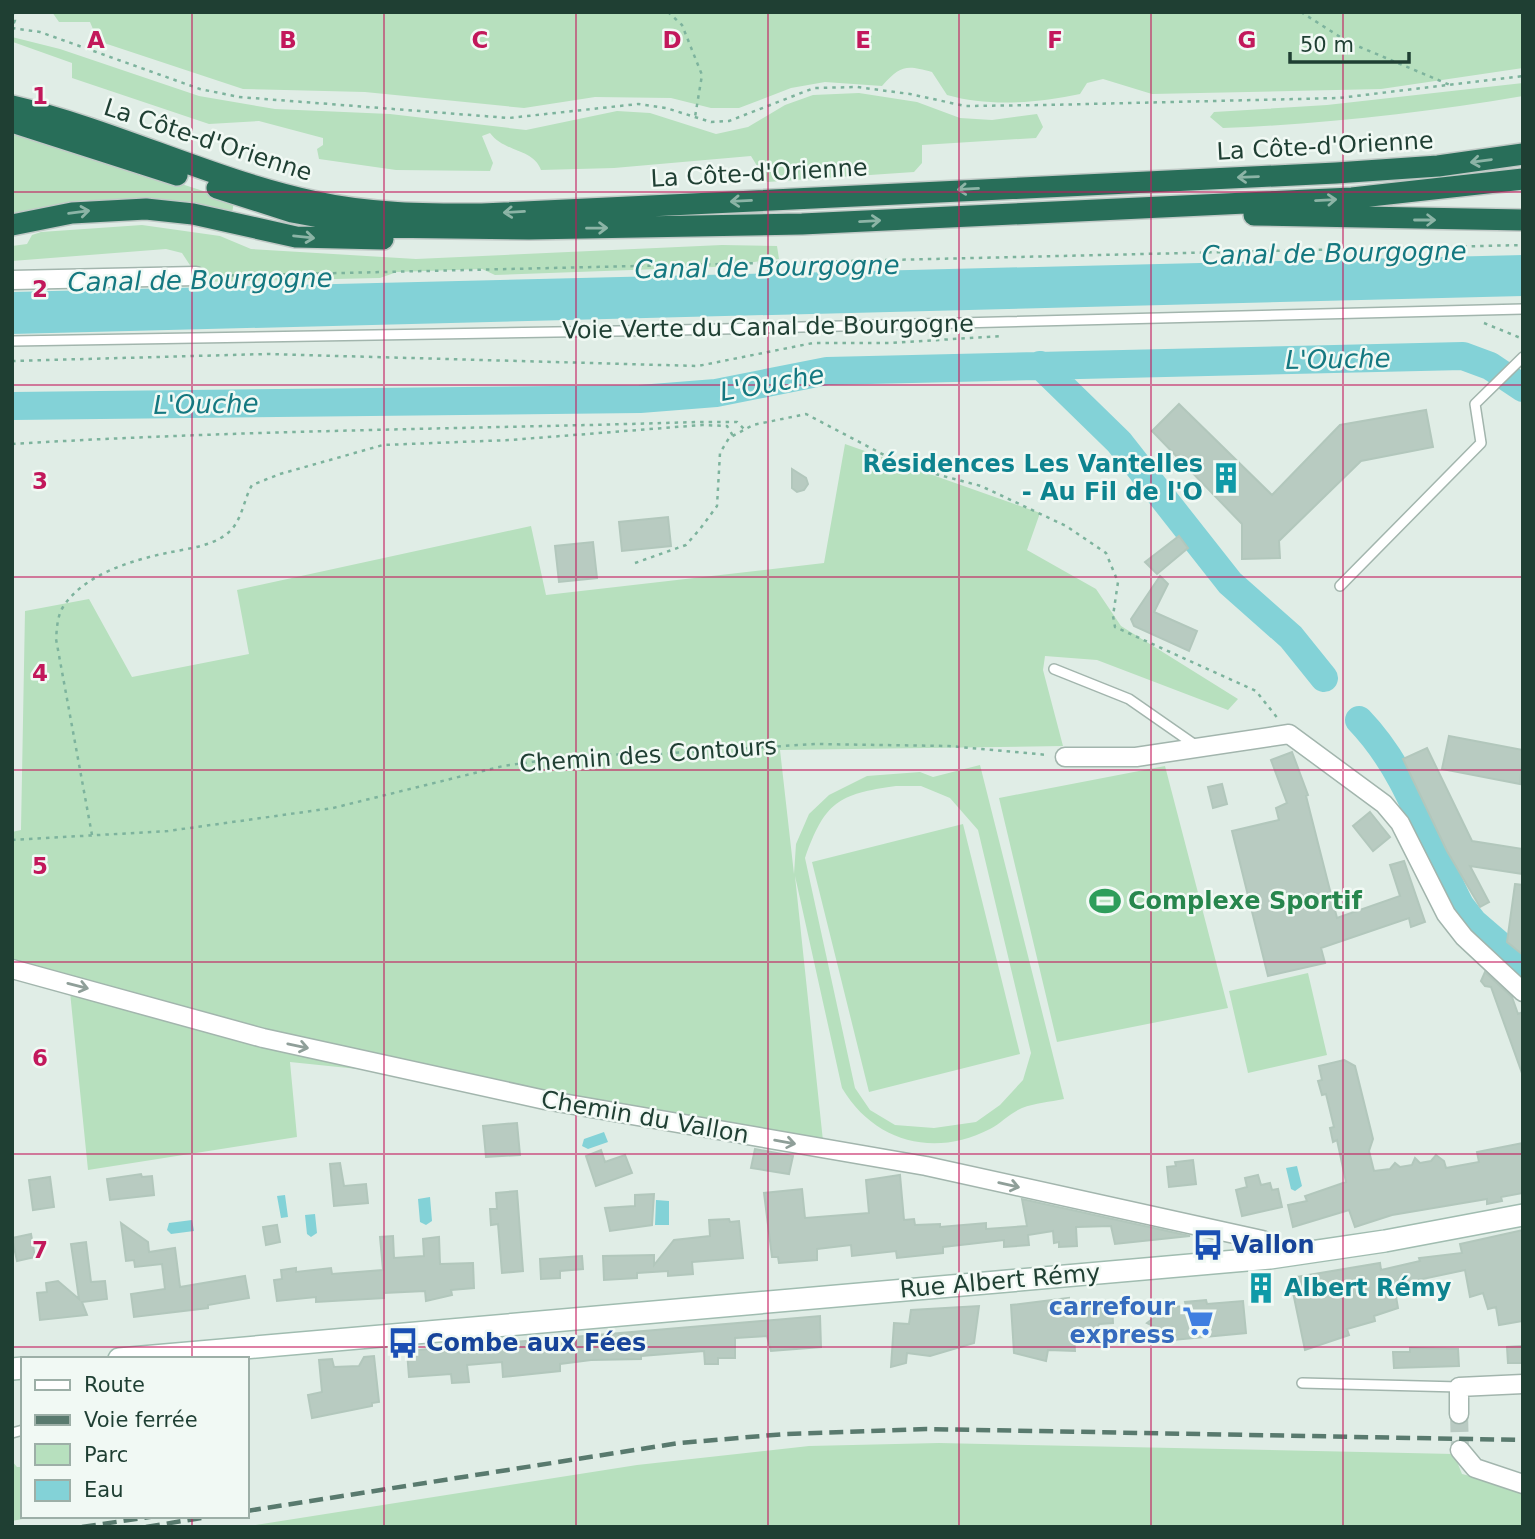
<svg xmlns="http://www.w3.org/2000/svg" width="1535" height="1539" viewBox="0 0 1535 1539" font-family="'DejaVu Sans',sans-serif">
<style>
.green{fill:#b7e0be;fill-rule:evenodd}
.water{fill:#83d2d7}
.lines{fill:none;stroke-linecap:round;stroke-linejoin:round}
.river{stroke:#83d2d7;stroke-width:28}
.building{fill:#b8cbc1;stroke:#b2c7bc;stroke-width:2}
.minor-tunnel{stroke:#b9cac2;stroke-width:18;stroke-dasharray:18 9;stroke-linecap:butt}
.service-casing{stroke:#a2b5ad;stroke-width:12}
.minor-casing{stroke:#a2b5ad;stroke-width:21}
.secondary-casing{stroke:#a0bcb0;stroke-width:24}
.motorway-casing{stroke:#c0c9c6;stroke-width:24}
.path{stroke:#7db39d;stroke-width:2.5;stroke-dasharray:3.5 5;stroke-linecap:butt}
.service{stroke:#fff;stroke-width:9}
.minor{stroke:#fff;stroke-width:18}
.secondary{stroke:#fff;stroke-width:21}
.motorway{stroke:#286e59;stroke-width:21}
.rail{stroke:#597a6e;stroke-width:4.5;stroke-dasharray:14 7;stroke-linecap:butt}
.oneway{stroke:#8cb4a6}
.oneway2{stroke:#8f9f99}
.grid{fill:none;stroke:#c2185b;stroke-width:2;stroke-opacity:0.55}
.labels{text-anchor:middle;stroke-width:5;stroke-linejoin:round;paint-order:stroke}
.street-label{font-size:24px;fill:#1f3f33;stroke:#f1f9f4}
.culture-label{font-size:24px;font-weight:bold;fill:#0d838f;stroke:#f1f9f4;text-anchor:end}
.leisure-label{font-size:24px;font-weight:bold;fill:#27864d;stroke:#f1f9f4;text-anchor:start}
.transit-label{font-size:24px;font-weight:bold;fill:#164399;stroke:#f1f9f4;text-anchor:start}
.shop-label{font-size:24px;font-weight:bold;fill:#366cbe;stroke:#f1f9f4;text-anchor:end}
.water-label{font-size:26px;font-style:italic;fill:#147880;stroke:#f1f9f4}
.grid-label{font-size:23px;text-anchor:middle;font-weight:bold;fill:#c2185b;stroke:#f1f9f4;stroke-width:5;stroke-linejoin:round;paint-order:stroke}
</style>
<rect width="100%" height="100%" fill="#e0ede6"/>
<!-- green -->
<path class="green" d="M52 12H1523V68L1381 89 1152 94 1103 79 1087 83 1080 94C1038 103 989 107 947 95L932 72C906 65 901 65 882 86L825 82 791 88 739 108H711L671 98 595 97 524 108 365 92 243 89 98 41 90 22H59Z
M12 37 60 49 199 96 275 109 390 114 526 130 617 111 650 113 716 134 748 127 785 105 813 95 859 93 917 102 960 118 992 120 1037 114 1043 127 1036 138 922 145V163L914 172 767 182 751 156 614 168 541 170C533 148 505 153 490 133L482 136 493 163 490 171 396 170 319 159 317 149 323 145V138L259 121 209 124 72 78V63L13 42Z
M1523 83V96C1423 113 1324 124 1223 128L1210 117 1214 112 1327 105Z
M12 129 234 201 232 214 148 200H85L12 215Z
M142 225 220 236 251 249 416 259 722 245 777 246 779 259 714 267 495 275 482 269 397 272 380 278 201 282 182 253 166 249 12 261V246L27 244 32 235 41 232Z
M845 444 1040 513 1027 550 1096 589 1121 626 1238 699 1228 710 1097 660 1045 656 1043 670 1063 746 780 750 794 874 796 844 809 814 829 795 867 776 920 772 933 777 980 765 1064 1099C1050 1102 1035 1103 1022 1108 1010 1113 1001 1123 990 1129 934 1158 874 1142 842 1088L795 876 823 1141 435 1077 290 1062 297 1137 88 1170 70 992 12 972V832L21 830 25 611 89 599 132 677 249 654 237 590 531 526 546 595 824 563ZM896 786H921L950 798 978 830 1031 1053 1023 1080 1000 1105 976 1122 934 1128 895 1125 870 1110 855 1088 805 858C825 802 838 794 896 786Z
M1165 766 1228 1008 1057 1042 999 798Z
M963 824 1020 1054 869 1092 812 862Z
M1308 973 1327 1055 1248 1073 1229 991Z
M939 1443 1454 1454 1462 1474 1523 1489V1527H243L637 1465 809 1446Z
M12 1461 17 1467H23V1516H38L12 1521Z"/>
<!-- water -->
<path class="water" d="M1523 255V296L12 334V292Z
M604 1132 608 1142 588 1149 582 1146 584 1139Z
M1297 1166 1302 1186 1295 1191 1291 1189 1286 1168Z
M285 1195 288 1217 281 1218 277 1196Z
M430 1197 432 1221 426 1225 420 1222 418 1199Z
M656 1200 669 1201V1225H655Z
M315 1214 317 1233 311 1237 307 1234 305 1215Z
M192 1220 194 1231 171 1234 167 1230 169 1223Z"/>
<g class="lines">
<!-- river -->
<path class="river" d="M1040 365 1119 442 1230 583 1291 637 1324 678
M12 406 640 399 716 393 827 371 1463 356 1490 366 1523 388
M1359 720C1410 773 1427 842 1460 905L1474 923 1523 965"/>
</g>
<!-- building -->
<path class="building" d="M1179 404 1272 495 1340 425 1426 410 1433 447 1361 461 1279 541 1280 558 1242 559V524L1152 431Z
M792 469 806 478 808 484 804 490 797 492 792 488Z
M668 517 671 546 622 551 619 522Z
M1179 536 1188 548 1157 574 1145 562Z
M593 542 597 578 559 582 555 546Z
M1160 576 1168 584 1154 612 1197 631 1189 651 1134 626 1131 619Z
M1449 736 1523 750 1520 784 1442 769Z
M1427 748 1472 841 1523 849V874L1470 866 1489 902 1480 907 1447 851 1403 759Z
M1292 752 1308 795 1306 796 1337 918 1400 896 1390 865 1404 861 1425 922 1411 927 1409 918 1321 948 1325 963 1268 976 1232 831 1279 820 1276 808 1287 803 1271 760Z
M1222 784 1227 804 1213 808 1208 787Z
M1370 812 1390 837 1373 851 1353 826Z
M1515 884 1523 885V955L1507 942Z
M1485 972 1512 997 1518 1014 1523 1012V1076L1491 987 1485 986 1481 981Z
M1344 1060 1355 1066 1373 1139 1369 1151 1374 1171 1390 1169 1395 1163 1400 1167 1412 1165 1415 1158 1420 1163 1431 1161 1436 1155 1444 1161 1446 1168 1479 1162 1477 1152 1523 1143V1193L1501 1197 1502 1201 1487 1204V1199L1392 1215 1355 1227 1349 1210 1293 1227 1288 1205 1307 1201 1305 1196 1346 1182 1337 1140 1333 1142 1330 1128 1334 1127 1326 1094 1322 1095 1318 1081 1322 1080 1319 1066Z
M517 1123 520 1155 486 1157 483 1126Z
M755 1149 793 1156 789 1174 751 1168Z
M601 1150 605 1162 625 1155 632 1173 596 1186 586 1156Z
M1193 1160 1196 1184 1169 1187 1167 1167 1176 1166 1175 1162Z
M340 1163 344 1186 366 1184 368 1203 334 1206 330 1164Z
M141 1174 142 1177 152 1176 154 1195 110 1200 107 1179Z
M900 1175 904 1220 914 1219 915 1225 940 1224V1227L986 1223V1229L1027 1226 1022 1199 1190 1236 1115 1244 1111 1226 1076 1227 1077 1246 1059 1247V1242L1054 1243 1053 1231 1028 1235 1029 1245 1004 1247V1240L943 1247V1253L897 1258 896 1251 852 1256 851 1245 817 1249V1260L779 1263 778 1257H772L764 1193 802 1189 805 1218 869 1213 866 1180Z
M1258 1175 1261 1185 1270 1183 1272 1190 1278 1189 1282 1207 1242 1216 1236 1190 1247 1187 1245 1178Z
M50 1177 54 1207 33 1210 29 1180Z
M517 1191 523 1271 502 1273 498 1224 491 1225 490 1209H497L496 1193Z
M654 1194 652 1225 610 1231 605 1208 635 1206V1195Z
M729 1219 730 1222 739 1221 743 1258 692 1262 693 1274 668 1276V1271L637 1273V1278L604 1280 603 1256 654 1255V1265L674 1240 710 1236 709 1220Z
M121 1223 148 1242 149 1252 175 1248 180 1287 245 1276 249 1298 208 1305V1308L134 1317 131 1294 165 1289 162 1264 135 1267 134 1260 126 1261Z
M277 1225 280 1242 266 1245 263 1227Z
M1523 1230V1321L1499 1325 1496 1307 1488 1309 1483 1293 1470 1297 1465 1270 1394 1285 1398 1308 1374 1316 1375 1321 1347 1329 1349 1335 1305 1350 1290 1278 1380 1263 1381 1270 1420 1261 1419 1258 1462 1253 1460 1244Z
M31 1234 35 1257 17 1261 12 1238Z
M393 1236 394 1258 424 1256 423 1239 439 1237 440 1264 473 1263 474 1288 451 1290 452 1295 426 1301 425 1291 384 1293V1298L316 1302V1297L277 1301 274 1280 282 1279 281 1270 296 1268V1272L331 1268 332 1274 383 1270 380 1237Z
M86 1242 91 1282 105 1281 107 1299 82 1302 87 1315 40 1320 37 1293 47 1292 46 1283 58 1281 79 1299 71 1244Z
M582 1256 583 1269 560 1271V1278L541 1279 540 1259Z
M1069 1298V1303L1112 1301 1113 1323 1099 1324 1095 1335 1074 1336 1075 1351 1048 1350 1046 1361 1014 1353 1011 1305Z
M1206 1300 1207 1304 1243 1301 1246 1333 1163 1341 1162 1330 1147 1323 1160 1313 1159 1308 1186 1306 1185 1302Z
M979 1306 974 1343 930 1356 907 1353 906 1363 891 1367 894 1323 909 1324 911 1310Z
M820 1316 821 1347 771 1351 767 1336 735 1338V1358H718V1364H705L704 1351 641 1356V1359L591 1360 560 1364V1371L503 1377 502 1362 467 1365 469 1382 452 1383 451 1374 409 1377 407 1351Z
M1523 1346V1363H1508L1507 1347Z
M1410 1348 1458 1349 1459 1366 1394 1368 1393 1352H1410Z
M374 1356 379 1402 372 1403V1406L312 1418 308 1395 322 1392 319 1360 332 1359 334 1367 359 1366 364 1357Z"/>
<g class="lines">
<!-- minor-tunnel -->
<path class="minor-tunnel" d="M1459 1414 1460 1450"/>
<defs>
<path id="service" d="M12 341 679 330 1523 309
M1340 586 1481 443 1475 404 1523 357
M1054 669 1129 699 1198 747
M1302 1383 1459 1387
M12 1433 23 1430"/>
<path id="minor" d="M12 280 196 276
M1065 757H1136L1289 734 1384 804 1400 823 1446 914 1464 937 1523 992
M12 969 263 1038 545 1100 926 1166 1262 1240 1270 1258
M1459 1414V1387L1523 1384
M1460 1450 1475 1468 1523 1484"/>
<path id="secondary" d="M119 1359 1270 1258 1385 1241 1523 1215
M12 1369 23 1368"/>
<path id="motorway" d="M12 106C115 130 210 179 312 201 369 214 425 214 482 214L1336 173 1438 166 1523 154
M12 122 177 175
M217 188 292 212 373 227 529 229 802 224 1352 198 1523 179
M1254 215 1523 220
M12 225 72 213 146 209 193 214 296 237 383 239"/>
</defs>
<!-- service casing -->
<use href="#service" class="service-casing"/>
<!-- minor casing -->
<use href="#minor" class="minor-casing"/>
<!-- secondary casing -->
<use href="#secondary" class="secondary-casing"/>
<!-- motorway casing -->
<use href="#motorway" class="motorway-casing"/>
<!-- path -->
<path class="path" d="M12 12 15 20 12 28 40 32 200 89 239 97 509 118 638 104 666 108 711 122 729 121 814 88 857 87 910 94 965 106 1046 105 1339 98 1523 76
M668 12 682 25 702 75 695 117
M1301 12 1348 42 1450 85
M214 276 1523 245
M1484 323 1523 339
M12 361 267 354 698 366 813 343H890L1002 336
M12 444C241 430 470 429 699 422H737L744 429
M635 563 686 545 700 529 717 506 720 453 729 438 753 425 806 414 905 466 981 486 1066 526 1106 553 1118 582 1113 616 1115 627 1256 691 1279 720
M92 835 56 639C57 628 57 617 63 607 83 575 132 560 167 553 189 548 221 546 235 525 243 513 245 497 252 485L280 474 383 445 510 440 702 425 727 426 733 436
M12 840 168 831 333 808 503 766 590 754 641 755 815 744 949 746 1048 755"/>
<!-- service -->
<use href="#service" class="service"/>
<!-- minor -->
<use href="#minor" class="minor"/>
<!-- secondary -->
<use href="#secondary" class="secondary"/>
<!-- motorway -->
<use href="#motorway" class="motorway"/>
<!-- rail -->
<path class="rail" d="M247 1511 679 1443 785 1434 926 1429 1523 1440
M82 1527 156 1516
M146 1527 213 1516"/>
</g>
<!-- one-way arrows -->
<defs><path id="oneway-shaft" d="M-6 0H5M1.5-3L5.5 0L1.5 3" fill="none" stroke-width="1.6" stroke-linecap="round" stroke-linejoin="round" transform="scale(1.75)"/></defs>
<g class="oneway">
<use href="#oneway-shaft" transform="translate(1481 161) rotate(172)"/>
<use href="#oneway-shaft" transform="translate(1248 177) rotate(178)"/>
<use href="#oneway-shaft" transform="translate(968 189) rotate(177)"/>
<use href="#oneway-shaft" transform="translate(1326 200) rotate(-3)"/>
<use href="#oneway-shaft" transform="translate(741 201) rotate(177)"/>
<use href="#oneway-shaft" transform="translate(79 212) rotate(-7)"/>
<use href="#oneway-shaft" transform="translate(514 212) rotate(177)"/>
<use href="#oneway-shaft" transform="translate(1425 220)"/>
<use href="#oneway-shaft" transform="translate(870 221) rotate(-3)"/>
<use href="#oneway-shaft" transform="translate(597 228) rotate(-1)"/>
<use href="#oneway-shaft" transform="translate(304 237) rotate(6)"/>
</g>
<g class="oneway2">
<use href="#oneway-shaft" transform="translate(78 986) rotate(14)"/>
<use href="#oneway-shaft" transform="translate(298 1046) rotate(12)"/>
<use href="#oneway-shaft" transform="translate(785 1142) rotate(10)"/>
<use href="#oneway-shaft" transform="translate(1009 1185) rotate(13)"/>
</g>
<!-- grid -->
<path class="grid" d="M192 12V1359M384 12V1527M576 12V1527M768 12V1527M959 12V1527M1151 12V1527M1343 12V1527M12 192H1523M12 385H1523M12 577H1523M12 770H1523M12 962H1523M12 1154H1523M12 1347H1523M192 1516V1527"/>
<!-- icons -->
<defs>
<symbol id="building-bare" viewBox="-9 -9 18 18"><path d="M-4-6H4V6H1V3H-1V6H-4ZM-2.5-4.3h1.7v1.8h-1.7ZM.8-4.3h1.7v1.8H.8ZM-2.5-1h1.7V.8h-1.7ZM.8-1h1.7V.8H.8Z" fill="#0f9aa8" stroke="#f1f9f4" stroke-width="2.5" paint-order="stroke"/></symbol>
<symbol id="stadium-bare" viewBox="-9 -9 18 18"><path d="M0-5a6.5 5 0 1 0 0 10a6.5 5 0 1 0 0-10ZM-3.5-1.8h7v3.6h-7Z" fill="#2e9e5b" stroke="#f1f9f4" stroke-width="2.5" paint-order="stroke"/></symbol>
<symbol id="bus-bare" viewBox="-9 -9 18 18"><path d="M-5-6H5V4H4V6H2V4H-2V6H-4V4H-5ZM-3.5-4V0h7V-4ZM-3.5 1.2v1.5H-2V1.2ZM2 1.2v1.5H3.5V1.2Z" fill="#1a4fb4" stroke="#f1f9f4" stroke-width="2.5" paint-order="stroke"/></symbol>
<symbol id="supermarket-bare" viewBox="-9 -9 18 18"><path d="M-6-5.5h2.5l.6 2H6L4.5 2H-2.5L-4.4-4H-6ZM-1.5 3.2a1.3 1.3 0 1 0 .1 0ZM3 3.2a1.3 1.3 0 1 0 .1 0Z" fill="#3f7fe0" stroke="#f1f9f4" stroke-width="2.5" paint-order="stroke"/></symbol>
</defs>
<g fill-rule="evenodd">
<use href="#building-bare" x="1204" y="456" width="44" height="44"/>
<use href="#stadium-bare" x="1083" y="879" width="44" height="44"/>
<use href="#bus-bare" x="1186" y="1223" width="44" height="44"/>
<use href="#building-bare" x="1239" y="1266" width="44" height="44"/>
<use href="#supermarket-bare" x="1176" y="1299" width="44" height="44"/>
<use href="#bus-bare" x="381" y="1321" width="44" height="44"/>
</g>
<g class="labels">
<!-- street labels -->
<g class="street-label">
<text transform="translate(208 140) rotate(18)" y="8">La Côte-d'Orienne</text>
<text transform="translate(1325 146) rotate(-3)" y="8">La Côte-d'Orienne</text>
<text transform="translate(759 173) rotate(-3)" y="8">La Côte-d'Orienne</text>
<text transform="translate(768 327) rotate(-1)" y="8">Voie Verte du Canal de Bourgogne</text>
<text transform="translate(648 755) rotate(-4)" y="8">Chemin des Contours</text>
<text transform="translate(645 1117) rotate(10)" y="8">Chemin du Vallon</text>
<text transform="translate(1000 1281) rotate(-5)" y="8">Rue Albert Rémy</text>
</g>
<!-- culture labels -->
<g class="culture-label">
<text x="1203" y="472">Résidences Les Vantelles<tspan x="1203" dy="28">- Au Fil de l'O</tspan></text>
<text x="1284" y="1296" text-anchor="start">Albert Rémy</text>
</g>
<!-- leisure labels -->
<g class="leisure-label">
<text x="1128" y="909">Complexe Sportif</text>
</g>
<!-- transit labels -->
<g class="transit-label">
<text x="1231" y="1253">Vallon</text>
<text x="426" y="1351">Combe aux Fées</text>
</g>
<!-- shop labels -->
<g class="shop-label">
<text x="1175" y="1315">carrefour<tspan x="1175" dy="28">express</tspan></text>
</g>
<!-- water labels -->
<g class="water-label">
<text transform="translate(1334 253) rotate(-1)" y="9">Canal de Bourgogne</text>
<text transform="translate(767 267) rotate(-1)" y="9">Canal de Bourgogne</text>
<text transform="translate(200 280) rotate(-1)" y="9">Canal de Bourgogne</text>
<text transform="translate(1338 359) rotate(-1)" y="9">L'Ouche</text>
<text transform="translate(772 383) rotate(-10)" y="9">L'Ouche</text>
<text transform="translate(206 404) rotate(-1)" y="9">L'Ouche</text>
</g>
</g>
<g class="grid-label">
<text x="96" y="48">A</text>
<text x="288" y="48">B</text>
<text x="480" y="48">C</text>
<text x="672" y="48">D</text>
<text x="863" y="48">E</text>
<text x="1055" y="48">F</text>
<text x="1247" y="48">G</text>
<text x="40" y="104">1</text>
<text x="40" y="297">2</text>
<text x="40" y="489">3</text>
<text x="40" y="681">4</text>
<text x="40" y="874">5</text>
<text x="40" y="1066">6</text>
<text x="40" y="1258">7</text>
</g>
<!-- border -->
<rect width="1535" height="1539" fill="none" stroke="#1f3f33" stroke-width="28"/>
<!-- legend -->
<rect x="21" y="1357" width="228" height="161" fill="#f1f9f4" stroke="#9dafa7" stroke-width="2"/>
<rect x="35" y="1380" width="35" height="10" fill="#ffffff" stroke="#9dafa7" stroke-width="2"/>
<text x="84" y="1392" font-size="21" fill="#1f3f33">Route</text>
<rect x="35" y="1415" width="35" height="10" fill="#597a6e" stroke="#9dafa7" stroke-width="2"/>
<text x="84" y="1427" font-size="21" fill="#1f3f33">Voie ferrée</text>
<rect x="35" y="1444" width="35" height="21" fill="#b7e0be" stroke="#9dafa7" stroke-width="2"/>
<text x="84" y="1462" font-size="21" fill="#1f3f33">Parc</text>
<rect x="35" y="1480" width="35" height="21" fill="#83d2d7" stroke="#9dafa7" stroke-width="2"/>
<text x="84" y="1497" font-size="21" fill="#1f3f33">Eau</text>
<!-- scale -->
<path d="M1290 52v10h119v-10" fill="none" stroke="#1f3f33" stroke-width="3.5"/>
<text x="1300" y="52" font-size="21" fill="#1f3f33" stroke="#f1f9f4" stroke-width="5" paint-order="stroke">50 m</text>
</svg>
